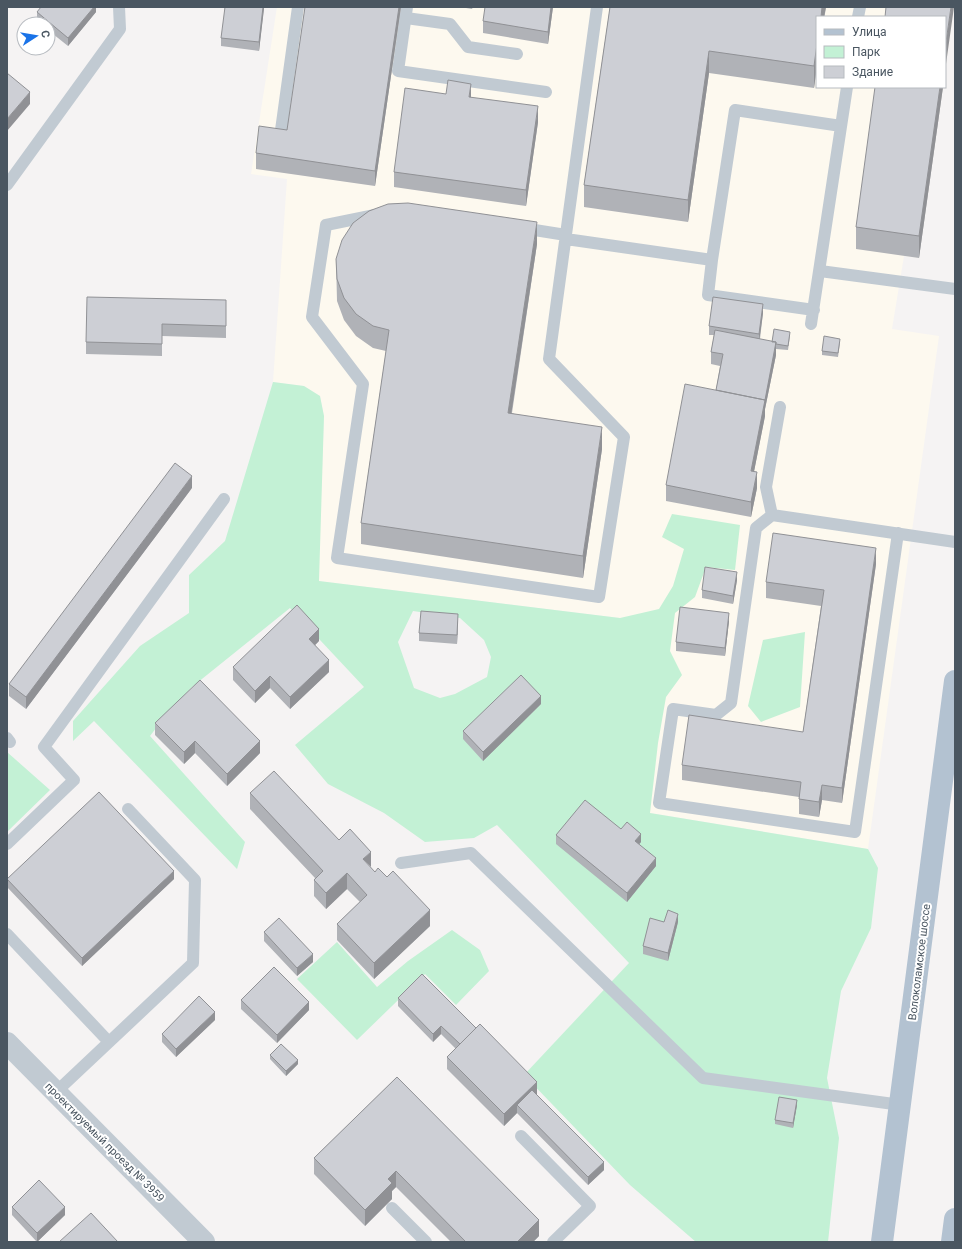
<svg xmlns="http://www.w3.org/2000/svg" width="962" height="1249" viewBox="0 0 962 1249" font-family="Roboto,sans-serif">
<style>
.commercial{fill:#fdf9ef}
.green{fill:#c3f1d5;fill-rule:evenodd}
.lines{fill:none;stroke-linecap:round;stroke-linejoin:round}
.lane{stroke:#c1cad2;stroke-width:12}
.street{stroke:#c1cad2;stroke-width:22}
.primary{stroke:#b3c2d1;stroke-width:22}
.wall{fill:#b0b2b7}
.shaded-wall{fill:#909195}
.building{fill:#cdcfd5;stroke:#909195}
.labels{text-anchor:middle;stroke-width:4;stroke-linejoin:round;paint-order:stroke}
.street-label{font-size:11px;fill:#4a5661;stroke:#fff}
</style>
<rect width="100%" height="100%" fill="#f5f3f3"/>
<!-- commercial -->
<path class="commercial" d="M277 7H954L945 71V17H817V87H943L919 258 904 256 892 329 939 336 868 849 596 804 620 618 318 581 324 416 320 396 304 386 273 382 287 179 251 174Z"/>
<!-- green -->
<path class="green" d="M273 382 304 386 320 396 324 416 319 581 620 618 659 609 673 586 684 549 662 537 672 514 740 525 735 570 706 567 695 597 675 613 670 651 682 675 666 697 658 743 650 813 868 849 878 868 871 928 841 991 827 1078 839 1138 828 1242H696L630 1185 524 1075 629 963 497 825 474 838 425 842 384 813 328 784 295 745 364 687 290 608 192 687 163 719 150 736 245 842 237 869 94 721 73 741V721L140 646 189 613V575L225 541ZM413 611 460 618 484 640 491 657 487 677 455 694 440 698 414 688 398 642Z
M805 632 800 707 761 722 748 706 763 640Z
M7 752 50 790 7 832Z
M452 930 480 950 489 971 456 1005 425 974 357 1040 297 979 337 942 377 987 408 961Z"/>
<g class="lines">
<!-- lane -->
<path class="lane" d="M407 7 398 71 546 92
M858 17 860 7
M406 18 450 24 468 47 517 54
M281 130 298 7
M7 185 120 29 119 7
M375 215 326 225 312 317 363 384 337 558 599 597 624 437 549 359 597 7
M522 228 566 235
M566 239 712 260 708 295 814 310
M712 260 735 110 841 126
M820 271 955 289
M811 324 847 87
M772 515 766 487 780 407
M898 533 855 832 659 803 673 709 716 715 731 703 756 528 772 515 955 542
M7 738 10 742
M7 844 74 780 44 747 224 499
M401 863 471 853 703 1078 901 1105
M7 934 109 1042
M56 1092 193 963 195 880 128 809
M521 1136 590 1206 553 1242
M392 1208 426 1242"/>
<!-- street -->
<path class="street" d="M7 1043 204 1242"/>
<!-- primary -->
<path class="primary" d="M882 1242 955 681
M952 1242 955 1219"/>
</g>
<!-- wall -->
<path class="wall" d="M96 7V12L68 46 48 30V24H41L37 20V12Z
M264 7 259 51 221 46V38Z
M305 7H401L375 186 256 169V153L287 130Z
M460 7H473L472 9Z
M553 7 548 44 483 33V21Z
M610 7H826L814 88 709 73 688 222 584 207V185Z
M943 87 919 258 856 249V227Z
M471 97 538 122 526 206 394 187V172Z
M537 244 512 413 602 449 583 578 361 544V523L386 351 373 348 356 336 344 320 337 301 336 259Z
M226 300V338L162 336V356L86 354V342Z
M763 313 760 339 772 342 790 336 788 350 776 349V355L765 409V416L754 471 757 488 751 517 666 501V485L716 390 720 366 711 364V352L714 335H709V326Z
M840 343 838 357 822 355V351Z
M192 488 26 709 9 696V684Z
M876 564 842 803 822 800 819 817 799 814V797L682 780V765L803 732 821 606 766 598V582Z
M737 580 733 604 702 598V590Z
M729 621 725 656 676 651V642Z
M458 622 457 644 419 641V633Z
M319 641 315 645 329 672 290 709 270 688 255 703 233 680V667Z
M541 704 483 761 463 739V731Z
M155 723 260 753 227 786 195 753 184 764 155 735Z
M250 793 339 840 370 868 430 926 374 979 337 940V924L360 902 347 889 326 909 314 896V880L315 878 250 809Z
M621 829 641 842 639 844 656 866 627 902 556 844V835Z
M7 879H174L82 966 7 887Z
M678 922 668 961 643 954V946Z
M264 932 313 962 297 976 264 941Z
M422 974 536 1094 604 1170 588 1185 517 1113 504 1126 447 1069V1057L456 1049 441 1034 433 1042 398 1006V998Z
M241 1000 309 1010 277 1043 241 1009Z
M215 1020 176 1057 162 1042V1034Z
M270 1055 298 1064 286 1076 270 1059Z
M397 1077 539 1236 533 1242H451L396 1187 392 1191V1199L365 1226 314 1174V1158Z
M797 1105 793 1128 775 1124V1120Z
M12 1207 65 1215 37 1242 12 1215Z"/>
<!-- shaded-wall -->
<path class="shaded-wall" d="M94 7H96V12L68 46V38Z
M263 7H264V9L259 51V42Z
M399 7H401L375 186V171Z
M551 7H553L548 44V32Z
M822 7H826L824 17H821Z
M951 7H954L945 71V49Z
M817 44V65L814 88V66Z
M709 51V73L688 222V200Z
M471 84V99L469 97Z
M940 87H943L919 258V236Z
M30 92V104L7 131V119Z
M538 106V122L526 206V190Z
M537 222V244L508 435V413Z
M763 304V313L759 342V334Z
M776 342V355L765 409V416L751 487V471Z
M602 427V449L583 578V556Z
M757 472V488L751 517V502Z
M192 476V488L26 709V697Z
M876 548V564L842 803V788Z
M737 572V580L733 604V596Z
M729 613V621L725 656V648Z
M458 614V622L457 644V635Z
M319 629V641L309 651V639Z
M329 660V672L290 709V697Z
M270 676V688L255 703V691Z
M541 696V704L483 761V752Z
M195 741V753L184 764V752Z
M260 741V753L227 786V774Z
M822 785V800L819 817V802Z
M641 834V842L635 849V841Z
M371 852V867L363 859Z
M656 858V866L627 902V893Z
M174 871V879L82 966V958Z
M347 873V889L326 909V893Z
M430 910V926L374 979V963Z
M678 914V922L668 961V953Z
M313 954V962L297 976V968Z
M309 1002V1010L277 1043V1035Z
M215 1012V1020L176 1057V1049Z
M441 1026V1034L433 1042V1034Z
M298 1060V1064L286 1076V1071Z
M537 1082V1094L517 1105V1113L504 1126V1114Z
M797 1100V1105L793 1128V1123Z
M604 1162V1170L588 1185V1177Z
M396 1171V1187L392 1191V1199L365 1226V1210L388 1179Z
M65 1207V1215L37 1242V1233Z
M539 1220V1236L533 1242H517Z"/>
<!-- building -->
<path class="building" d="M41 7H94L68 38 37 12Z
M225 7H263L259 42 221 38Z
M305 7H399L375 171 256 153 259 126 287 130Z
M485 7H551L548 32 483 21Z
M610 7H822L821 17H817V44L814 66 709 51 688 200 584 185Z
M886 7H951L945 49V17H885Z
M7 73 30 92 7 119Z
M448 80 471 84 469 97 538 106 526 190 394 172 405 88 446 94Z
M875 87H940L919 236 856 227Z
M408 203 537 222 508 413 602 427 583 556 361 523 389 330 373 326 356 314 344 298 337 279 336 259 342 240 353 223 369 211 388 204Z
M87 297 226 300V326L162 324V344L86 342Z
M713 297 763 304 759 334 709 326Z
M774 329 790 332 788 346 776 344V342H772Z
M715 330 776 342 765 400 716 390 723 354 711 352Z
M824 336 840 339 838 353 822 351Z
M685 384 765 400 751 471 757 472 751 502 666 485Z
M175 463 192 476 26 697 9 684Z
M773 533 876 548 842 788 822 785 819 802 799 799 801 782 682 765 689 715 803 732 824 590 766 582Z
M705 567 737 572 733 596 702 590Z
M297 605 319 629 309 639 329 660 290 697 270 676 255 691 233 667Z
M680 607 729 613 725 648 676 642Z
M421 611 458 614 457 635 419 633Z
M521 675 541 696 483 752 463 731Z
M200 680 260 741 227 774 195 741 184 752 155 723Z
M274 771 339 840 350 829 371 852 363 859 375 872 378 868 387 877 393 871 430 910 374 963 337 924 367 895 347 873 326 893 314 880 323 871 250 793Z
M99 792 174 871 82 958 7 879Z
M585 800 621 829 627 822 641 834 635 841 656 858 627 893 556 835Z
M668 910 678 914 668 953 643 946 650 918 664 922Z
M279 918 313 954 297 968 264 932Z
M274 967 309 1002 277 1035 241 1000Z
M422 974 476 1028 460 1044 441 1026 433 1034 398 998Z
M199 996 215 1012 176 1049 162 1034Z
M480 1024 537 1082 504 1114 447 1057Z
M281 1044 298 1060 286 1071 270 1055Z
M397 1077 539 1220 517 1242H466L396 1171 388 1179 392 1183 365 1210 314 1158Z
M532 1090 604 1162 588 1177 517 1105Z
M779 1097 797 1100 793 1123 775 1120Z
M39 1180 65 1207 37 1233 12 1207Z
M91 1213 118 1242H59Z"/>
<g class="labels">
<!-- street labels -->
<g class="street-label">
<text transform="translate(919 962) rotate(-83)" y="4">Волоколамское шоссе</text>
<text transform="translate(105 1142) rotate(45)" y="4">проектируемый проезд № 3959</text>
</g>
</g>
<!-- border -->
<rect width="962" height="1249" fill="none" stroke="#4a5661" stroke-width="16"/>
<!-- legend -->
<rect x="816" y="16" width="130" height="72" fill="#ffffff" stroke="#b7bbc0"/>
<rect x="824" y="29" width="20" height="6" fill="#b3c2d1" stroke="#b7bbc0"/>
<text x="852" y="36" font-size="12" fill="#4a5661">Улица</text>
<rect x="824" y="46" width="20" height="12" fill="#c3f1d5" stroke="#b7bbc0"/>
<text x="852" y="56" font-size="12" fill="#4a5661">Парк</text>
<rect x="824" y="66" width="20" height="12" fill="#cdcfd5" stroke="#b7bbc0"/>
<text x="852" y="76" font-size="12" fill="#4a5661">Здание</text>
<!-- north arrow -->
<g transform="translate(36 36) rotate(78)"><circle r="19" fill="#ffffff" stroke="#b7bbc0"/>
<path d="M0-3L7 15L0 10L-7 15Z" fill="#1a73e8"/>
<text y="-6" font-size="11" font-weight="bold" text-anchor="middle" fill="#4a5661">С</text>
</g>
</svg>
